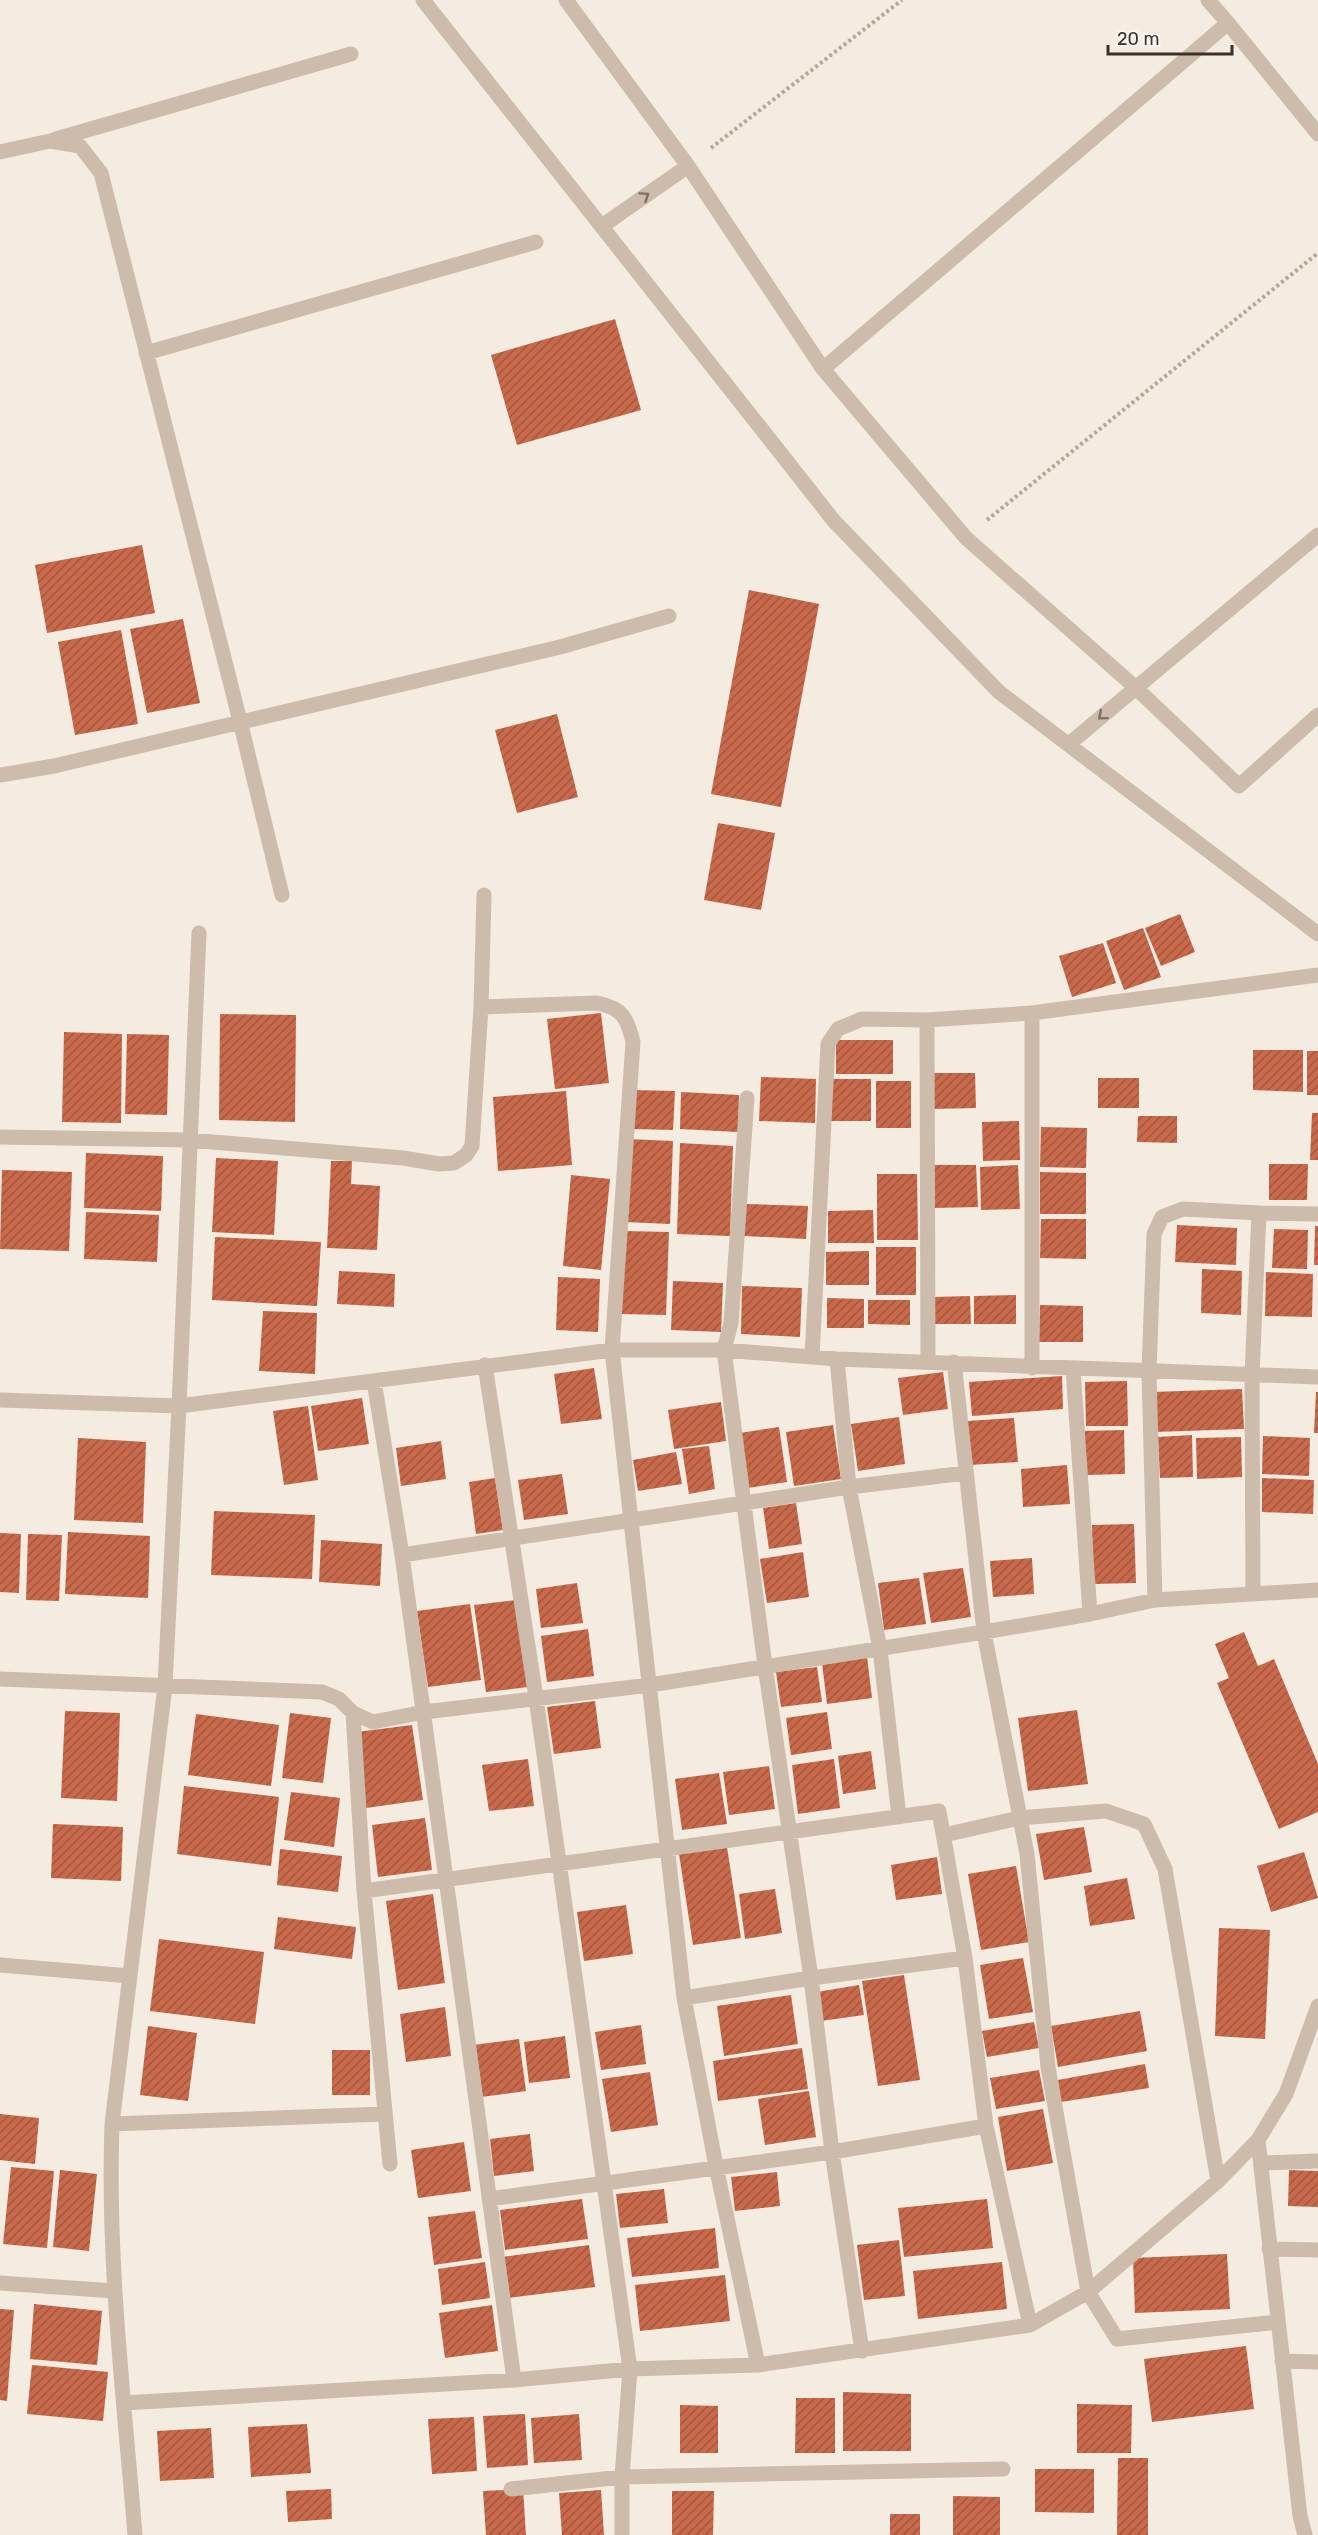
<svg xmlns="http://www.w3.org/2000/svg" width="1318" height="2535" viewBox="0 0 1318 2535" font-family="Rubik,sans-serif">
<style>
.building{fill:url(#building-hatch)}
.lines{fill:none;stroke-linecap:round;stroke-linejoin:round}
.path{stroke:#b9a596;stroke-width:4;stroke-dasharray:3 3;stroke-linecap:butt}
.street{stroke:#cdbbac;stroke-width:15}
.oneway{stroke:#7d6f65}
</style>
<defs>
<pattern id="building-hatch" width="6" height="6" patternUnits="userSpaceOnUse" patternTransform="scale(1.5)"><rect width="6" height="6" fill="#c8694b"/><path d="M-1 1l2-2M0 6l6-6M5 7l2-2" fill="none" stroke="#a4573f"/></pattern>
</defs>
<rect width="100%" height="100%" fill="#f4ebe1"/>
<!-- building -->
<path class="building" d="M615 319 641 410 517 445 491 355Z
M142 545 155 613 47 633 35 565Z
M749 590 819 604 781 807 711 794Z
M183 619 200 703 147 713 130 629Z
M121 630 138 724 75 735 58 642Z
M557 714 578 797 517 813 495 730Z
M718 823 775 833 761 910 704 900Z
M1180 914 1195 952 1161 966 1145 928Z
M1143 928 1161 977 1124 990 1106 941Z
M1103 943 1116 983 1072 997 1059 956Z
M601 1013 609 1083 555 1089 547 1019Z
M220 1014 296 1015 295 1122 219 1120Z
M64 1032 122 1034 121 1123 62 1122Z
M127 1034 169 1035 167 1115 125 1114Z
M836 1040H893V1074H836Z
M1253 1050H1303V1092L1253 1090Z
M1307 1051H1318V1095H1307Z
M931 1073H975L976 1108 932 1109Z
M761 1077 816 1079 815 1123 759 1121Z
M1098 1078H1139V1108H1098Z
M827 1079H871V1121H827Z
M876 1081H911V1128H876Z
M633 1090 675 1091 673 1130 632 1129Z
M566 1091 572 1165 498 1171 493 1097Z
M681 1092 739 1095 738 1132 680 1129Z
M1312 1113H1318V1160H1310Z
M1138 1116H1177V1143L1137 1142Z
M1019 1121 1020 1160 983 1161 982 1122Z
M1041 1127 1087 1128 1086 1168 1040 1167Z
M628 1139 673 1141 670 1224 625 1222Z
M680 1143 733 1146 730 1236 677 1234Z
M86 1153 163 1156 161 1211 84 1208Z
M216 1158 278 1161 274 1235 212 1232Z
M331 1161H352L351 1184 380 1186 377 1250 327 1248Z
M1269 1164H1308L1307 1200H1269Z
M934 1165H976L978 1207 935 1208Z
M1018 1165 1020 1209 981 1210 980 1167Z
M2 1170 72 1172 69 1251 0 1249Z
M1040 1172 1086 1173V1214H1040Z
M877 1174H917L918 1240H877Z
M571 1175 610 1179 601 1270 563 1266Z
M745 1204 808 1206 806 1239 744 1236Z
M873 1210 874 1243H828V1211Z
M86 1212 159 1215 157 1262 84 1259Z
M1041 1219H1086V1259L1040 1258Z
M1177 1225 1237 1228 1236 1265 1175 1262Z
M1315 1226H1318V1265H1314Z
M1274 1229 1308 1230 1307 1269 1272 1268Z
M624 1231 669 1232 666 1315 621 1314Z
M215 1237 321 1242 317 1306 212 1300Z
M876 1247H916V1295H876Z
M869 1251V1285H826V1252Z
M1202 1269 1242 1271 1241 1315 1201 1313Z
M339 1271 395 1274 394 1307 337 1304Z
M1266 1272 1313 1274 1312 1317 1265 1316Z
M558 1277 600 1279 598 1332 556 1330Z
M673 1281 723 1283 721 1332 671 1330Z
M742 1286 802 1288 800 1337 741 1334Z
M1016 1295V1324H974V1296Z
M970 1296 971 1324H935L934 1297Z
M827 1298 864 1299V1328H827Z
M868 1300H910V1325L868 1324Z
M1040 1305 1083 1306V1342H1039Z
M263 1311 317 1313 315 1374 259 1371Z
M594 1368 602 1419 561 1424 554 1374Z
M943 1372 948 1409 903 1415 898 1378Z
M1062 1376 1063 1409 972 1416 969 1382Z
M1127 1381 1128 1426H1086L1085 1382Z
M1242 1389 1244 1429 1154 1432 1152 1392Z
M1316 1392H1318V1433H1314Z
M362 1398 369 1444 318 1451 311 1406Z
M721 1402 726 1441 674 1449 668 1410Z
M308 1406 318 1480 284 1485 273 1411Z
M899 1417 905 1464 858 1471 851 1424Z
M1014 1418 1018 1462 970 1465 967 1421Z
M833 1425 841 1479 794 1486 786 1432Z
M779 1427 787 1482 748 1488 740 1433Z
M1124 1430 1125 1474 1085 1475 1083 1431Z
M1192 1435 1193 1477 1160 1478 1158 1437Z
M1263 1436 1310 1438 1309 1476 1262 1474Z
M1241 1437 1242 1477 1197 1479 1196 1438Z
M78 1438 146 1442 143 1523 74 1520Z
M441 1441 446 1479 401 1486 396 1448Z
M709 1446 715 1489 689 1494 682 1449Z
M676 1452 682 1484 638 1491 633 1460Z
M1067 1465 1070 1504 1023 1507 1021 1469Z
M562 1474 568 1514 524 1520 518 1480Z
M495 1478 503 1530 476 1534 469 1482Z
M1262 1478 1314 1480 1313 1514 1262 1512Z
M796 1503 802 1544 769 1549 763 1508Z
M214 1511 315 1515 312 1579 211 1575Z
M1134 1524 1136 1583 1093 1584 1092 1525Z
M68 1532 150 1536 148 1598 65 1594Z
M0 1533 21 1534 19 1593 0 1592Z
M28 1534 62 1535 59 1601 26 1600Z
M321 1540 382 1544 380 1586 319 1582Z
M803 1552 809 1597 767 1603 760 1559Z
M1032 1558 1034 1594 993 1597 990 1561Z
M963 1568 971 1617 931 1623 923 1573Z
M919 1578 926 1624 884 1630 878 1583Z
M577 1583 583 1623 541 1628 536 1589Z
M516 1600 528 1687 486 1692 474 1605Z
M470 1604 481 1680 428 1687 417 1611Z
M588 1629 594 1676 547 1682 541 1636Z
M1244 1632 1258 1666 1274 1659 1318 1764V1812L1279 1829 1217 1683 1229 1678 1215 1644Z
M867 1657 872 1698 827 1704 822 1663Z
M817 1667 822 1702 781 1707 776 1672Z
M595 1701 601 1748 554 1754 547 1707Z
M1077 1710 1088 1784 1028 1791 1018 1718Z
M65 1711 120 1713 117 1801 61 1798Z
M827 1712 832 1749 791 1755 786 1718Z
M290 1713 331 1718 323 1783 282 1778Z
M196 1714 279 1725 271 1786 188 1775Z
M412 1725 423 1800 366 1808 357 1732Z
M871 1751 876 1789 843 1794 838 1756Z
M528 1759 534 1806 489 1811 482 1765Z
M834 1759 840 1808 798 1814 792 1765Z
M769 1766 775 1809 729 1815 723 1772Z
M719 1773 727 1824 682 1830 675 1779Z
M184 1786 279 1797 271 1866 177 1854Z
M291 1792 340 1798 334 1847 284 1840Z
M425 1818 432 1870 378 1877 372 1825Z
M53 1824 123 1827 121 1881 51 1878Z
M1084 1827 1092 1872 1044 1880 1036 1834Z
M727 1847 741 1938 693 1945 679 1854Z
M280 1849 342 1856 338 1892 277 1885Z
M1304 1852 1318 1898 1271 1912 1257 1866Z
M937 1857 942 1894 896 1900 891 1865Z
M1016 1866 1029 1942 981 1950 968 1874Z
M1127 1878 1135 1919 1090 1926 1084 1886Z
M775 1889 782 1933 745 1939 739 1894Z
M433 1894 445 1983 398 1990 386 1901Z
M626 1905 633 1954 584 1961 577 1912Z
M278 1917 356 1927 352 1959 274 1949Z
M1219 1928 1270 1930 1265 2039 1215 2036Z
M159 1939 264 1952 255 2024 150 2011Z
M1023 1958 1033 2012 989 2019 980 1965Z
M904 1975 920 2080 878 2086 862 1981Z
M859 1985 864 2015 821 2021 817 1992Z
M791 1995 798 2044 724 2056 717 2006Z
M445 2007 451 2056 406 2062 400 2014Z
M1140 2011 1147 2051 1058 2067 1051 2026Z
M1034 2022 1039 2048 987 2057 982 2031Z
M641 2025 646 2064 601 2070 595 2032Z
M148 2026 197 2033 188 2101 140 2095Z
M565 2036 570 2078 529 2083 524 2042Z
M519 2039 526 2091 481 2097 473 2045Z
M802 2048 808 2089 718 2101 713 2061Z
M332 2050H370V2095H332Z
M1145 2064 1149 2088 1061 2102 1058 2080Z
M1039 2070 1045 2101 996 2109 990 2078Z
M650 2072 658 2125 611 2132 602 2079Z
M809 2091 816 2137 765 2145 758 2099Z
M1043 2109 1053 2163 1007 2171 998 2117Z
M0 2114 39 2118 35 2164 0 2160Z
M530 2134 534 2171 494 2176 490 2139Z
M464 2142 471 2191 418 2198 411 2150Z
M11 2167 54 2171 47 2248 3 2244Z
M60 2170 97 2174 89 2251 53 2247Z
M1289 2170 1318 2171V2207L1288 2206Z
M777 2172 780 2206 735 2211 731 2177Z
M664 2189 668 2223 620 2228 616 2194Z
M582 2199 588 2239 505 2250 500 2210Z
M987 2199 993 2248 904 2257 898 2208Z
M475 2211 482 2258 434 2265 428 2217Z
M715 2228 719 2268 632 2277 627 2238Z
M899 2240 905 2296 864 2300 857 2245Z
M589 2245 595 2287 507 2298 502 2257Z
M1227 2254 1230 2309 1135 2313 1133 2258Z
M485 2262 490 2298 442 2305 438 2269Z
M1002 2262 1007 2309 918 2319 913 2271Z
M725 2275 730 2321 640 2331 635 2285Z
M34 2304 102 2311 97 2365 30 2359Z
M492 2305 498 2351 445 2358 439 2313Z
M0 2309 14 2310 7 2401 0 2400Z
M1246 2346 1254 2409 1152 2422 1144 2359Z
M32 2365 108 2372 103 2421 27 2414Z
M843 2392 911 2394V2451H843Z
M796 2398H835V2453H795Z
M1077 2404 1132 2405 1131 2453H1077Z
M680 2405 718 2406V2453H680Z
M525 2414 528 2465 487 2468 483 2416Z
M579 2414 582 2460 534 2463 531 2418Z
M474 2417 477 2471 432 2474 428 2419Z
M307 2424 311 2473 251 2477 248 2427Z
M211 2428 214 2478 160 2481 157 2431Z
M1118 2458H1148V2535H1117Z
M1035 2469H1094V2513L1035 2512Z
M331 2489 332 2519 288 2522 286 2491Z
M523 2489 526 2535H486L483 2491Z
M601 2490 604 2535H562L559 2493Z
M672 2491H714L713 2535H672Z
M953 2496 1000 2497V2535H953Z
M890 2514H920V2535H890Z"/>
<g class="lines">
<!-- path -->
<path class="path" d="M711 148 902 0
M987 520 1318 253"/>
<!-- street -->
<path class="street" d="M423 0 834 521 999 692 1318 934
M566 0 688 166 823 369 1228 23 1208 0
M1228 23 1318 134
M56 139 351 54
M0 152 50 141 80 146 101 173 240 721 282 895
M602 226 688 166
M146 353 536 242
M823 369 966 538 1136 688 1239 786 1318 715
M1069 744 1318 535
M0 775 54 766 560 647 669 616
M481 1007 597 1003C623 1008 627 1018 633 1042L612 1350 684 1998 716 2166 758 2365
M1032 1013 1318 975
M927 1020 928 1361
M747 1098 731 1323 724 1350 765 1666 811 1978 832 2152 862 2351
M0 1137 189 1140 403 1158 439 1164 454 1163 466 1155 472 1146 481 1007 484 895
M812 1357 828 1044 838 1029 862 1019 927 1020 1032 1013V1368
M837 1359 849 1487 880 1649 899 1817
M954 1362 984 1632 1027 1854 1048 2067 1088 2292 1117 2339 1278 2322
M1073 1369 1090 1614
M374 1381 402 1555 514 2380
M0 1400 179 1406 612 1350H724L837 1359 1318 1377
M402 1555 849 1487 966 1473
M1253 1594 1252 1375 1259 1213
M1155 1600 1149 1371 1154 1234 1162 1217 1183 1209 1259 1213 1318 1214
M0 1679 322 1692 339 1699 353 1713 373 1722 424 1712 650 1685 984 1632 1090 1614 1155 1600 1318 1590
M353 1713 364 1891 390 2164
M944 1835 1019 1818 1106 1811 1144 1824 1165 1869 1218 2181
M364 1891 939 1811 965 1958 986 2126 1030 2325
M0 1965 130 1976
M684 1998 811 1978 965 1958
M112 2124 385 2114
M1258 2140 1300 2516 1305 2535
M1261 2163 1318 2161
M489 2199 832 2152 986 2126
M1269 2249 1318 2250
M0 2283 114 2291
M1282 2361 1318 2362
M124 2403 514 2380 630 2369 536 1698 485 1365
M511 2489 622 2477 1003 2469
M135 2535C124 2398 107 2262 112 2124L165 1686 179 1406 199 933
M622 2535V2477L630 2369 758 2365 1030 2325 1088 2292 1218 2181 1258 2140 1286 2094 1318 2006"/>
</g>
<!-- one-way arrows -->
<defs><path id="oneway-chevron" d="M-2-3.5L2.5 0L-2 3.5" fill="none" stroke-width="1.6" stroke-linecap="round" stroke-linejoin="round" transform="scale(1.5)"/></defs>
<g class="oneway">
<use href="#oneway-chevron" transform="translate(645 196) rotate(-34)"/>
<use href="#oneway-chevron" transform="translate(1102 716) rotate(140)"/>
</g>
<!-- scale -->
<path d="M1108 45v9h124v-9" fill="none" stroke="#3b302b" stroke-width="3"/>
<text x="1117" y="45" font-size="18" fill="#3b302b" stroke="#fbf5ee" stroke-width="4.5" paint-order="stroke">20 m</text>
</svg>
